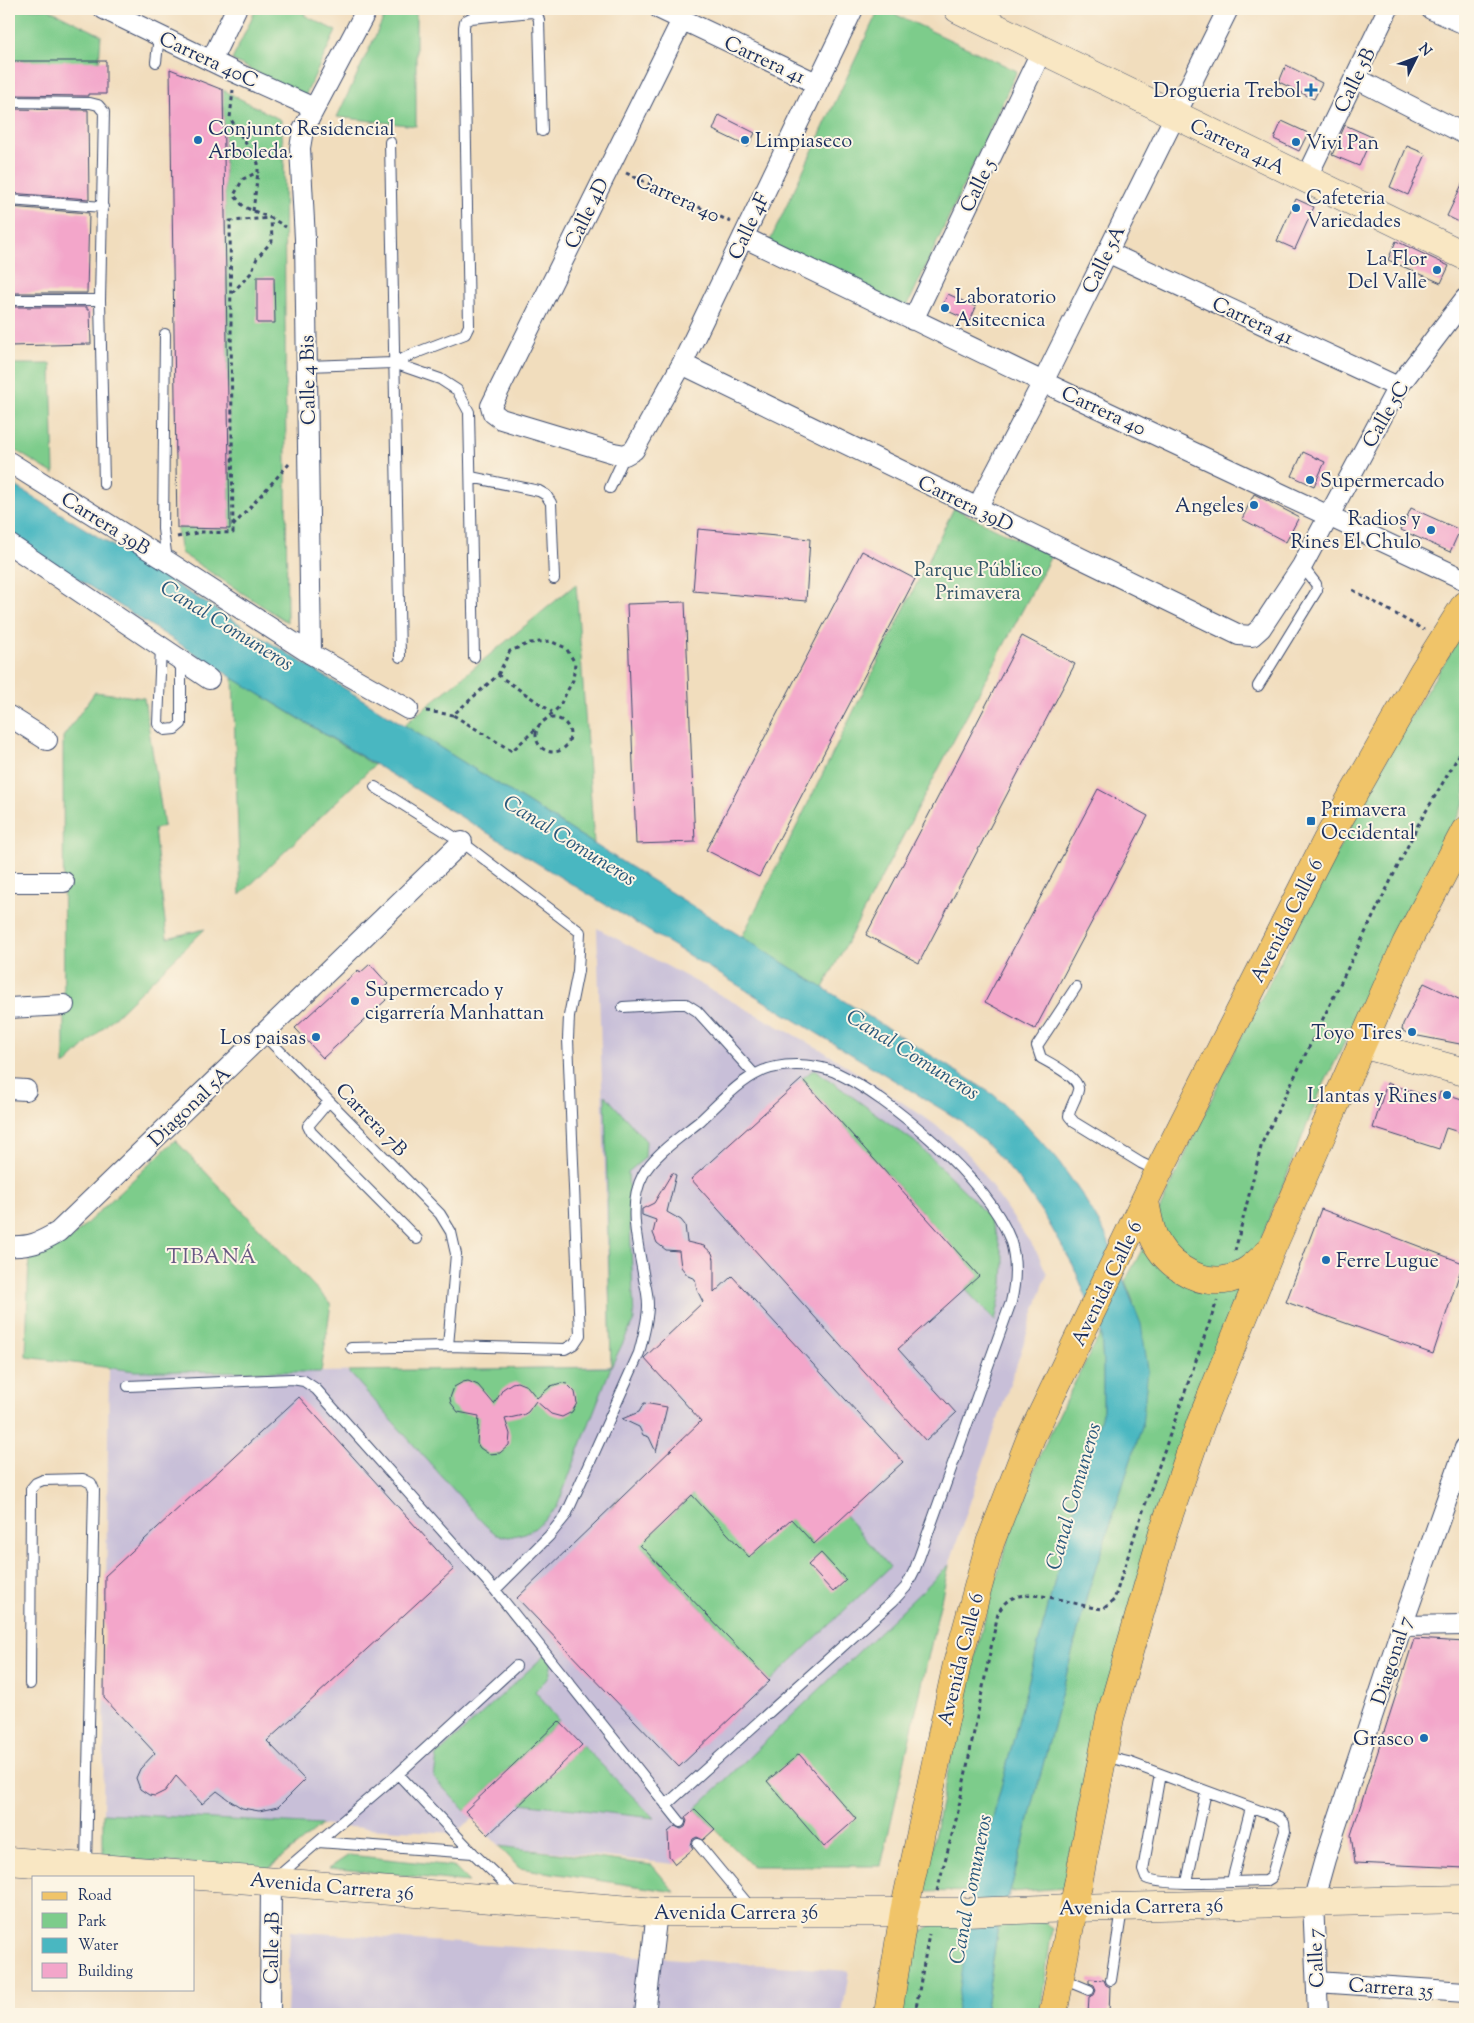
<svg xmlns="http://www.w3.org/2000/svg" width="1474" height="2023" viewBox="0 0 1474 2023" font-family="'Sorts Mill Goudy',serif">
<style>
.industrial{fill:#c8bfd8}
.green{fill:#7dcc8b;stroke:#4c7e74}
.water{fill:#49b7c1;stroke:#327390}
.building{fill:#f3a6ca}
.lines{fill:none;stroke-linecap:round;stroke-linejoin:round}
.lane-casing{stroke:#3b496c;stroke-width:12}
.street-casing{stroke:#3b496c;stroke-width:22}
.secondary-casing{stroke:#3b496c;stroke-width:29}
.primary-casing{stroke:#3b496c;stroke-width:29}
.path{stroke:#3b496c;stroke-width:3;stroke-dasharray:4 4;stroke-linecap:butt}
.lane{stroke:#fff;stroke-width:10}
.street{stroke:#fff;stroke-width:20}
.secondary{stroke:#f9e7c3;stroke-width:28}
.primary{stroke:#f0c469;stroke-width:28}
.poi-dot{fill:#1f6fb2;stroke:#fcf5e5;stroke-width:2}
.labels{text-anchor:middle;stroke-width:4;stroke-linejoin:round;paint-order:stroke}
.street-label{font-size:20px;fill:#1b2f5e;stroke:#fcf5e5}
.poi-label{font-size:20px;fill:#1b2f5e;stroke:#fcf5e5;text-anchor:start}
.park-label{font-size:20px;fill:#345669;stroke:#fcf5e5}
.water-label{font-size:21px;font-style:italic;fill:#29587c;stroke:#fcf5e5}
.neighbourhood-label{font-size:21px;letter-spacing:1px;fill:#675984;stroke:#fcf5e5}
</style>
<rect width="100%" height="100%" fill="#fcf5e5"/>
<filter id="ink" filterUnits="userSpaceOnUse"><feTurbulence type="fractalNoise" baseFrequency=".02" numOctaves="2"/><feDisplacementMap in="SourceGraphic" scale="10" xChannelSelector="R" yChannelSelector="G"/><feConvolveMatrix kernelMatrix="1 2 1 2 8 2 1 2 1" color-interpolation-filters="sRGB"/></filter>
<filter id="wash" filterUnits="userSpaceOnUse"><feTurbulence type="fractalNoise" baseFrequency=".0096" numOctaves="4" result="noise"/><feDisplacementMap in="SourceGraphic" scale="20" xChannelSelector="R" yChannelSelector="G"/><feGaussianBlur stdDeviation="1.12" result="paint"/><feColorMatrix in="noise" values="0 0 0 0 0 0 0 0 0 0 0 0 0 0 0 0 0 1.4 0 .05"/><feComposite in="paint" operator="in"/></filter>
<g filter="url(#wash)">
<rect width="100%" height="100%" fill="#f1ddbd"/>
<!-- industrial -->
<path class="industrial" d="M597 928 820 1049 923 1116 949 1135 971 1157 1038 1254 1047 1274 949 1565 881 1866H752L713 1826 675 1864 499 1846 473 1819 454 1833 103 1813 109 1368 135 1371 321 1372 611 1366Z
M290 1931 849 1971 842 2014H287Z"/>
<!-- green -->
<path class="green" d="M9 9H48L101 35 99 62 9 61Z
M256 9H307L304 15 336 31 305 96 232 60Z
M388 9H416V126L337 117Z
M879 9H884L1017 71 905 311 769 243Z
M223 90 281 120 284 158 287 622 181 553 177 528H230Z
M9 364H51L54 474 18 452 9 444Z
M954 508 1051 556 823 988 742 937Z
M576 584 594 844 404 725Z
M1465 630V802L1321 1090 1256 1252 1216 1273 1171 1249 1157 1215 1231 1057 1320 884 1402 730Z
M233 678 374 765 240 895Z
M95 692 144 698 164 826 154 829 167 938 205 929 64 1066 63 737Z
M814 1069 915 1142 970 1196 989 1218 997 1237 1004 1260 1003 1285 995 1321 965 1289 979 1276 802 1079Z
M605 1095 646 1141 645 1158 628 1172 634 1320 611 1367 557 1507 535 1528 525 1533 509 1537 497 1535 484 1524 348 1371 611 1367Z
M175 1140 331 1304 321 1372 135 1371 26 1357 29 1253 66 1243Z
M1143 1248 1147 1254 1171 1273 1243 1283 1064 1888 1010 1892 1087 1595 1142 1426 1133 1301 1125 1281Z
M1101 1333 1103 1366V1410L1067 1534 974 1891 923 1892C947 1773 971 1655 1008 1540 1031 1468 1065 1399 1101 1333Z
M726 1464 845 1515 890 1567 770 1681 608 1511 619 1498 652 1533Z
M949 1565 881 1866H752L695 1809Z
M545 1655 552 1661 549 1677 535 1691 559 1721 465 1811 434 1778 437 1755Z
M582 1745 654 1818 521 1803Z
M103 1813 322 1825 268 1869 103 1858Z
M499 1846 652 1865 675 1892 519 1868Z
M349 1855 453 1866 469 1882 329 1868Z
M999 1919 1045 1922 1052 1929 1040 2014H985Z
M971 1921 956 2014H901L915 1940C930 1918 948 1922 971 1921Z"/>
<!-- water -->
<path class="water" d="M9 482 404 725 994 1095 1022 1121 1057 1159 1083 1196 1105 1233 1141 1324 1148 1369 1142 1426 1087 1595 1010 1892 999 1919 985 2014H956L974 1891 1067 1534 1103 1410V1366L1101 1333 1073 1265 1047 1220 1021 1182 991 1148 961 1121 233 678 9 535Z"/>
<g id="blocks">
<!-- building -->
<path class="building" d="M9 61H106V94H88V96L9 95Z
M1286 65 1322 83 1314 99 1279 82Z
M170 69 223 90 230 529 177 528Z
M9 109 88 110 89 199 9 193Z
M719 115 755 133 748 147 713 130Z
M1282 121 1308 133 1299 151 1274 139Z
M1345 125 1372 137 1359 166 1332 155Z
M1407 146 1426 154 1408 195 1390 187Z
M1465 178V225L1447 216Z
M1296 199 1314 207 1295 249 1277 241Z
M9 207 89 213 87 293H9Z
M1396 241 1449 266 1441 283 1388 260Z
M257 277H274L275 323H257Z
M948 294 976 307 970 321 941 308Z
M9 307H87V310H90L91 344 9 346Z
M1303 452 1325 462 1314 486 1292 476Z
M1254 494 1299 517 1286 542 1242 519Z
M1411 508 1460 530 1450 552 1401 530Z
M698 529 810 539 806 601 693 591Z
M862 551 915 579 759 877 706 850Z
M685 602 695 842 636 844 627 604Z
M1022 636 1075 664 919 963 866 935Z
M1098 789 1148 816 1035 1029 985 1002Z
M370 964 388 984 379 992 386 1000 323 1058 295 1028 358 970 360 973Z
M1424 983 1465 1002V1045L1408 1034 1402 1030 1403 1024Z
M802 1079 979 1276 898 1349 956 1413 926 1441 691 1179Z
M1387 1083 1438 1100 1440 1092 1465 1100V1134L1446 1128 1439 1149 1373 1128Z
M672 1173 676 1175 667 1212 681 1220 685 1225 687 1242 704 1246 712 1253 714 1259V1293L732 1276 903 1462 814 1544 791 1519 749 1557 692 1495 640 1545 770 1681 679 1767 517 1598 701 1421 644 1358 703 1302 697 1290 695 1279 688 1276 681 1267 679 1251 666 1250 657 1243 653 1233 656 1220 642 1215V1209L654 1203Z
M1321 1209 1463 1263 1433 1354 1286 1302Z
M468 1381 478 1385 494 1404 503 1389 512 1383 517 1382 527 1386 537 1398 551 1386 561 1383 567 1384 575 1392 577 1403 572 1412 562 1417 551 1414 536 1401 528 1412 523 1415 505 1419 510 1434 509 1445 500 1453 489 1454 480 1448 477 1443 479 1416 458 1412 451 1403 450 1398 454 1387 463 1382Z
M299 1397 454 1569 267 1741 305 1780 278 1807 259 1811 242 1808 229 1800 217 1791 202 1804 176 1776 165 1791 155 1796 149 1795 140 1789 136 1778 140 1769 155 1753 104 1698 105 1576Z
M644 1403 667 1407 656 1452 649 1437 643 1435 639 1427 622 1419 639 1412Z
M821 1553 846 1580 833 1592 808 1565Z
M1414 1639 1465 1642V1868L1355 1863 1351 1835Z
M559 1721 582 1745 488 1835 465 1811Z
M799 1754 856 1819 824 1847 767 1781Z
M695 1809 715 1829 703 1840 697 1837 693 1839 691 1845 693 1849 675 1864 669 1856 668 1832 675 1826 681 1829 685 1827 687 1821 685 1817Z
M1089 1979 1104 1980 1106 1985 1110 1987 1109 2014H1088L1089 1997 1094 1995 1096 1990 1094 1985 1089 1983Z"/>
</g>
</g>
<g filter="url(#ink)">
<use href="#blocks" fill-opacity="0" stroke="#3b496c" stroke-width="1"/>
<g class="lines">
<defs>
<path id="lane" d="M156 62 159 36
M9 102 90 103 98 105 104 112 100 300 104 484
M390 142 400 657
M9 200 103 207
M9 300H100
M165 334 163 529 167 561
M394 363 413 354 465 334 469 326 464 27 465 21 471 18 532 12 537 14 539 20 542 131
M307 366 394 363 440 379 457 390 469 412 474 657
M471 477 539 491 546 495 551 503 554 579
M610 488 625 455
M161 646 158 724 165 730 175 729 181 724V661
M1258 686 1317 590 1316 584 1302 566
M1076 987 1037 1046 1041 1058C1050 1063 1081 1079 1078 1090 1076 1100 1070 1106 1069 1116L1074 1122 1141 1163 1158 1171
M623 1007 675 1004H686L697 1011 754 1074
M264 1035 440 1214 451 1232 456 1254 448 1346
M329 1101 308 1126 311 1132 417 1239
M351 1348 448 1346 565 1349 574 1344 580 1335 568 1039 569 1016 578 971 580 932 462 842 375 787
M128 1386 292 1379 304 1381 316 1389 495 1590 680 1822
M495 1590 549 1536 566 1515 639 1353C643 1337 648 1321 648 1305 648 1297 646 1287 644 1279 639 1247 626 1206 643 1175 653 1155 683 1135 700 1121 722 1101 746 1072 776 1067 794 1063 818 1065 835 1072 891 1098 988 1181 1010 1239 1017 1260 1016 1281 1011 1302L915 1569 906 1587 893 1601 666 1805
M30 1684 31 1489 36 1483 43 1480 83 1479 91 1483 94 1490 86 1865
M1103 1756 1128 1762 1279 1818 1284 1823 1285 1831 1271 1878 1266 1881C1241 1881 1164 1887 1146 1878L1143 1870 1160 1774
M398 1774 473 1853
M318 1842 398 1774 516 1666
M698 1844 751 1908
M276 1878 318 1842 473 1853 518 1896
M1232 1881 1251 1808
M1187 1882 1206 1791
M1060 1978 1089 1990
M1111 1980 1122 1909"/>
<path id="street" d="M104 9 234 72 314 108
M660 9 816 83
M1431 9 1465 24
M682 20 491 406 493 413 501 419 614 453 625 455 634 450 682 364 853 9
M211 61 236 9
M1355 78 1465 134
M1306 179 1388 9
M743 237 1043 382 1465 580
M1107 252 1398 387
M913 320 1042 50
M682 364 1173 603 1239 635 1252 636 1261 628 1302 566 1398 387 1465 299
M9 462 167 561 311 654 408 709
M977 508 1043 382 1228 9
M9 544 209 679
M311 654 305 239 300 148 303 130 367 9
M9 716 47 740
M9 882H64
M9 1008 64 1005
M9 1089 26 1090
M9 1246C30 1247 39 1243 58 1232L462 842
M1402 1626 1465 1625
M1317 1982 1465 1992
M270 2014 271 1882
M645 2014 657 1912
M1318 2014 1313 1902 1325 1859 1402 1626 1465 1448"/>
<path id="secondary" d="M958 9 1465 256
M1361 1044 1465 1072
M9 1861 657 1912H966L1072 1908 1465 1899"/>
<path id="primary" d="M1145 1201C1147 1212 1149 1225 1153 1235 1163 1262 1195 1284 1224 1280 1242 1278 1257 1264 1269 1252
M888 2014 904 1912 957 1664 990 1543 1031 1437 1159 1171 1326 842 1423 672 1465 605
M1053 2014 1110 1718 1164 1529 1201 1422 1270 1252 1406 944 1465 831"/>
</defs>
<!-- lane casing -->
<use href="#lane" class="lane-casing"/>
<!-- street casing -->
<use href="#street" class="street-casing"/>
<!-- secondary casing -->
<use href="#secondary" class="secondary-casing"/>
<!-- primary casing -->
<use href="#primary" class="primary-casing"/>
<!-- path -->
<path class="path" d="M626 173 731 222
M253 211 258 172
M232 293 251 273 257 258 272 241 271 218 244 207 234 195 243 179 258 172V163L230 118 233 90
M233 526 289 464
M177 537 202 532 233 533 230 221 271 218 286 227
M1353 590 1424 630
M498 675 510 651 530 643 550 641 566 648 575 663 573 680 559 707 512 751 453 715 498 675 552 712
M426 711 453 715
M536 735a17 17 0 1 1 34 0a17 17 0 1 1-34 0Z
M1235 1251 1262 1143 1418 825 1465 745
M937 1891 957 1816 998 1613C1000 1610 1002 1606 1005 1603 1027 1583 1076 1607 1103 1609L1114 1600 1137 1528 1217 1301
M915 2014 929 1934"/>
<!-- lane -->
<use href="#lane" class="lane"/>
<!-- street -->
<use href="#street" class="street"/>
<!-- secondary -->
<use href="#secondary" class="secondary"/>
<!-- primary -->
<use href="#primary" class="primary"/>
</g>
</g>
<!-- markers -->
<g class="poi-dot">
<path d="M1308.5 82.5h5v5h5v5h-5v5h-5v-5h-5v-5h5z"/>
<circle cx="198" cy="140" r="5"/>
<circle cx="745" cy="140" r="5"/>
<circle cx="1296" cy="142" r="5"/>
<circle cx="1296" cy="208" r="5"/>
<circle cx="1437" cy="270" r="5"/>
<circle cx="945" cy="308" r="5"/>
<circle cx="1310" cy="480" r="5"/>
<circle cx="1254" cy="505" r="5"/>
<circle cx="1431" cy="530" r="5"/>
<rect x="1306" y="816" width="10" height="10" rx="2.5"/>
<circle cx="355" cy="1001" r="5"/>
<circle cx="1412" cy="1032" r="5"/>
<circle cx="316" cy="1037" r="5"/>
<circle cx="1447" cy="1095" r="5"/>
<circle cx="1326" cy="1260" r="5"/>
<circle cx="1424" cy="1738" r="5"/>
</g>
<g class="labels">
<!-- street labels -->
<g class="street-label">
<text transform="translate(209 59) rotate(25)" y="7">Carrera 40C</text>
<text transform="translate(765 59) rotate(25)" y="7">Carrera 41</text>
<text transform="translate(1354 80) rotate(-64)" y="7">Calle 5B</text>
<text transform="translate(1238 146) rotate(26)" y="7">Carrera 41A</text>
<text transform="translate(977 185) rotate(-64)" y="7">Calle 5</text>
<text transform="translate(678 197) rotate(25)" y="7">Carrera 40</text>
<text transform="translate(586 213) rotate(-64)" y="7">Calle 4D</text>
<text transform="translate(748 226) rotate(-65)" y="7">Calle 4F</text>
<text transform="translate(1103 259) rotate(-64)" y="7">Calle 5A</text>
<text transform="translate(1253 320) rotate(25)" y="7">Carrera 41</text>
<text transform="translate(307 380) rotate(-91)" y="7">Calle 4 Bis</text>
<text transform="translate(1104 410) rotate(25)" y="7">Carrera 40</text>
<text transform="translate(1385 414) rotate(-60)" y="7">Calle 5C</text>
<text transform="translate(966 503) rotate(26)" y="7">Carrera 39D</text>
<text transform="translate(106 523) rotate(32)" y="7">Carrera 39B</text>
<text transform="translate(1286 920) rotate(-63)" y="7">Avenida Calle 6</text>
<text transform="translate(189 1106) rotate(-44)" y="7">Diagonal 5A</text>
<text transform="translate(372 1119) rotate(46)" y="7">Carrera 7B</text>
<text transform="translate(1106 1283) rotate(-64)" y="7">Avenida Calle 6</text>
<text transform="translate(960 1659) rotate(-76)" y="7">Avenida Calle 6</text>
<text transform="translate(1391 1660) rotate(-72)" y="7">Diagonal 7</text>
<text transform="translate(332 1886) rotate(5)" y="7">Avenida Carrera 36</text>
<text transform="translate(1141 1906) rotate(-1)" y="7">Avenida Carrera 36</text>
<text x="736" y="1919">Avenida Carrera 36</text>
<text transform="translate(271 1948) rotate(-89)" y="7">Calle 4B</text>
<text transform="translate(1315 1958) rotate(-93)" y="7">Calle 7</text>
<text transform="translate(1391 1987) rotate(4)" y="7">Carrera 35</text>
</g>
<!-- poi labels -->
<g class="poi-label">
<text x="1301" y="97" text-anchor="end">Drogueria Trebol</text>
<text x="208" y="135">Conjunto Residencial<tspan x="208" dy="23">Arboleda.</tspan></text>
<text x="755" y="147">Limpiaseco</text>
<text x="1306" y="149">Vivi Pan</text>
<text x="1306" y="204">Cafeteria<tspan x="1306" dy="23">Variedades</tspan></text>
<text x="1427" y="265" text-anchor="end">La Flor<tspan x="1427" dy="23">Del Valle</tspan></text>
<text x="955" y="303">Laboratorio<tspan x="955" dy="23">Asitecnica</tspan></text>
<text x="1320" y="487">Supermercado</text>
<text x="1244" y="512" text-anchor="end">Angeles</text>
<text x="1421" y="525" text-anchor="end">Radios y<tspan x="1421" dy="23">Rines El Chulo</tspan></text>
<text x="1321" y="816">Primavera<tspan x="1321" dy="23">Occidental</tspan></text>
<text x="365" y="996">Supermercado y<tspan x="365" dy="23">cigarrería Manhattan</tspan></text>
<text x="1402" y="1039" text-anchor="end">Toyo Tires</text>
<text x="306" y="1044" text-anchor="end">Los paisas</text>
<text x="1437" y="1102" text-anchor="end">Llantas y Rines</text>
<text x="1336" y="1267">Ferre Lugue</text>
<text x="1414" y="1745" text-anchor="end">Grasco</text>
</g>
<!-- park labels -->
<g class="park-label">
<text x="978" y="576">Parque Público<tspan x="978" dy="23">Primavera</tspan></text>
</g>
<!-- water labels -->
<g class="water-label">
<text transform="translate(227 625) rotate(32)" y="7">Canal Comuneros</text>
<text transform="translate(570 840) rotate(32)" y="7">Canal Comuneros</text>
<text transform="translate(913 1054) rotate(32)" y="7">Canal Comuneros</text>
<text transform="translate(1073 1496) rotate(-74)" y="7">Canal Comuneros</text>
<text transform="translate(970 1889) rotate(-79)" y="7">Canal Comuneros</text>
</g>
<!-- neighbourhood labels -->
<g class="neighbourhood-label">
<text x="212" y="1263">TIBANÁ</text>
</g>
</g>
<!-- margin -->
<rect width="1474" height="2023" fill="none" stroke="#fcf5e5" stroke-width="30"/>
<!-- legend -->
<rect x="32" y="1876" width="162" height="115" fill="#fcf5e5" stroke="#a2a6af"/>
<rect x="42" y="1892" width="25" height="8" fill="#f0c469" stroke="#a2a6af"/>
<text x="78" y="1900" font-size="15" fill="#1b2f5e">Road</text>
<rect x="42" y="1913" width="25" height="15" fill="#7dcc8b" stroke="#a2a6af"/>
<text x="78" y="1926" font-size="15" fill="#1b2f5e">Park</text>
<rect x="42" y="1938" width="25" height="15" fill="#49b7c1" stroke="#a2a6af"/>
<text x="78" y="1950" font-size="15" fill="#1b2f5e">Water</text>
<rect x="42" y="1963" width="25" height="15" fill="#f3a6ca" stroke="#a2a6af"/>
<text x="78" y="1976" font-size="15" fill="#1b2f5e">Building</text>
<!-- north arrow -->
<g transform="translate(1416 58) rotate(48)" stroke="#fcf5e5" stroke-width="4" paint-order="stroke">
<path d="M0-4L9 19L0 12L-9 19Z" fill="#1b2f5e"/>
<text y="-8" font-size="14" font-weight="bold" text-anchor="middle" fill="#1b2f5e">N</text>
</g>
</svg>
